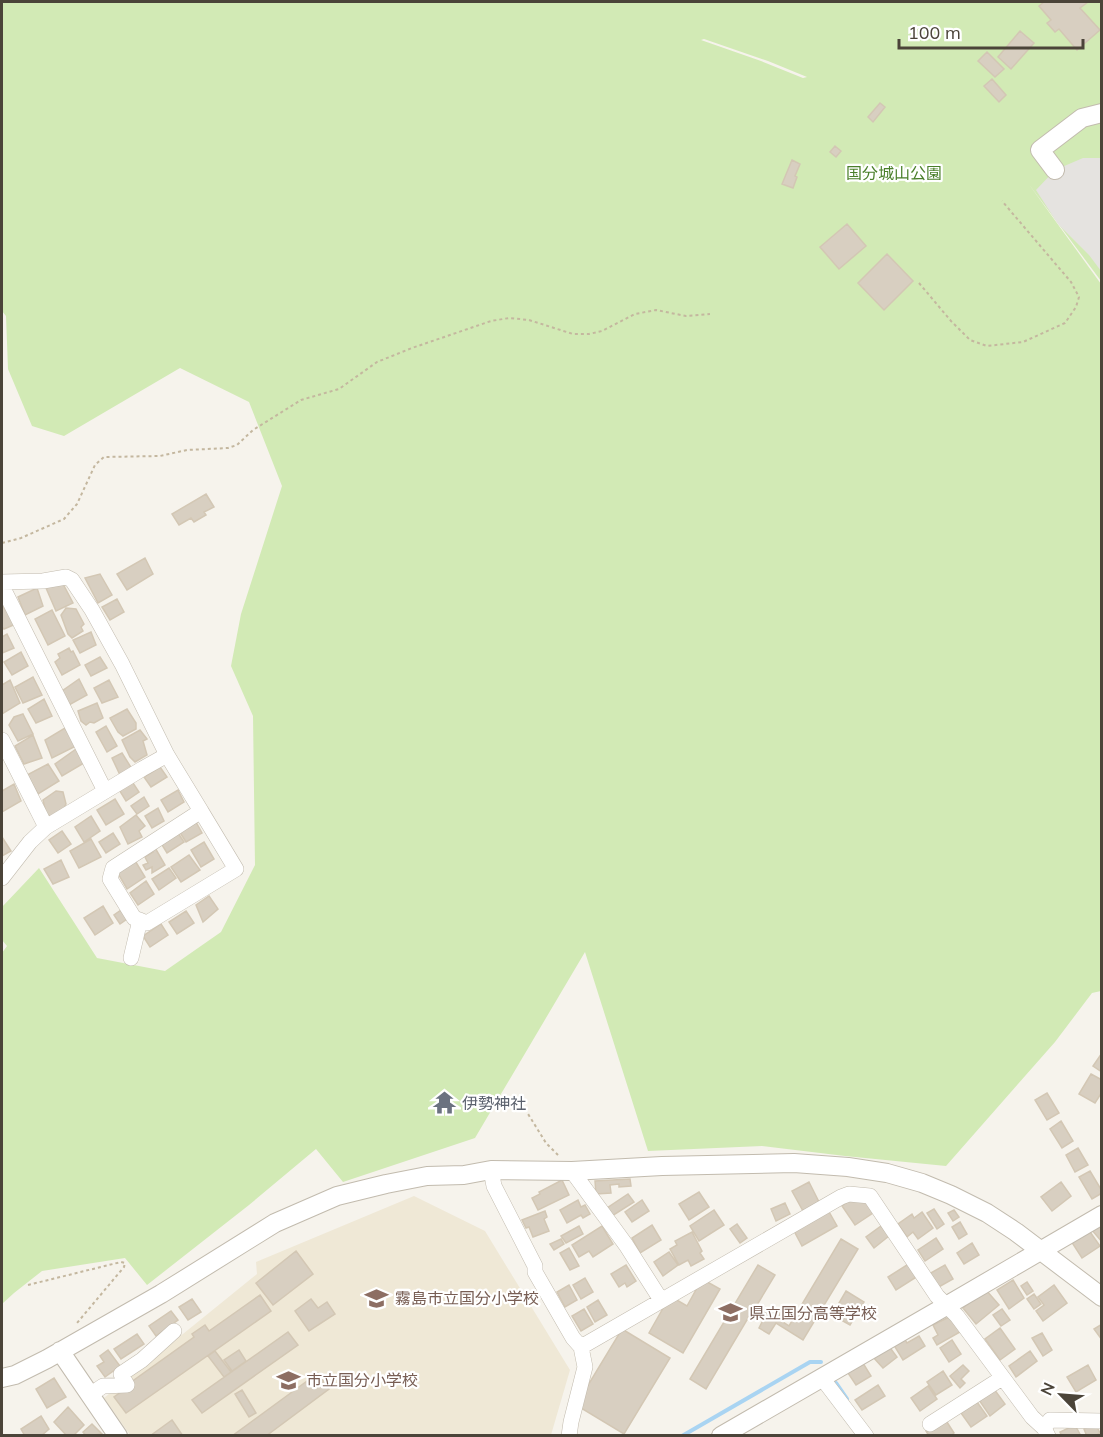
<svg xmlns="http://www.w3.org/2000/svg" width="1103" height="1437" viewBox="0 0 1103 1437" font-family="Mulish,'Noto Sans JP',sans-serif">
<style>
.education{fill:#efe8d6}
.green{fill:#d2eab5;fill-rule:evenodd}
.parking{fill:#e5e3e0}
.lines{fill:none;stroke-linecap:round;stroke-linejoin:round}
.stream{stroke:#a9d4f2;stroke-width:4}
.building{fill:#d8cfc1;stroke:#d3c7b4;stroke-width:1.5}
.minor-casing{stroke:#c2bbae;stroke-width:16}
.tertiary-casing{stroke:#c2bbae;stroke-width:20}
.path{stroke:#c4b79f;stroke-width:2;stroke-dasharray:3 3;stroke-linecap:butt}
.minor{stroke:#fff;stroke-width:15}
.tertiary{stroke:#fff;stroke-width:18}
.labels{text-anchor:middle;stroke-width:4.5;stroke-linejoin:round;paint-order:stroke}
.park-label{font-size:16px;fill:#4a7f2a;stroke:#fff}
.worship-label{font-size:16px;fill:#5b616d;stroke:#fff;text-anchor:start}
.education-label{font-size:16px;fill:#785e54;stroke:#fff;text-anchor:start}
</style>
<rect width="100%" height="100%" fill="#f6f3ec"/>
<!-- education -->
<path class="education" d="M414 1196 485 1231 570 1370 551 1435H130L104 1398 257 1274 256 1262Z"/>
<!-- green -->
<path class="green" d="M2 2H1101V281L1028 183 1101 284V991L1092 993 1055 1042 946 1166 845 1156 762 1146 648 1151 585 952 475 1138 343 1182 316 1149 249 1205 147 1285 125 1258 42 1271 14 1293 2 1304V953L7 946 2 940V907L39 868 97 958 165 971 221 932 255 865 253 716 231 666 241 614 282 486 249 402 180 368 64 436 32 426 8 369 6 316 2 311ZM704 39 768 61 807 77 803 78 761 61 701 40Z"/>
<!-- parking -->
<path class="parking" d="M1083 158H1101V271L1089 255 1058 224 1036 190 1055 170Z"/>
<g class="lines">
<!-- stream -->
<path class="stream" d="M836 1383 847 1399
M682 1436 810 1362H821"/>
</g>
<!-- building -->
<path class="building" d="M1044 2H1088L1080 8 1100 30 1077 50 1059 29 1055 32 1047 23 1051 20 1039 6Z
M1020 31 1034 43 1011 69 998 57Z
M987 52 1004 69 995 77 978 61Z
M992 79 1006 95 999 102 984 86Z
M880 103 885 107 873 122 868 117Z
M835 146 841 151 836 157 830 152Z
M792 160 800 164 795 176 797 177 793 188 782 184Z
M847 224 866 246 839 269 820 247Z
M887 254 913 281 884 310 858 283Z
M206 494 214 507 204 512 206 515 194 522 191 518 179 525 172 514Z
M145 558 153 574 127 590 117 574Z
M100 574 112 595 98 603 85 578Z
M62 582 73 603 56 611 46 588Z
M37 588 43 606 25 615 18 597Z
M117 599 124 612 110 620 102 607Z
M2 605 7 612 10 614 16 624 4 629 2 627Z
M66 608 76 609 84 624 81 627 83 631 72 638 68 634 61 615Z
M52 610 65 636 48 645 35 619Z
M91 632 96 645 80 653 73 640Z
M7 634 14 648 2 653V637Z
M69 648 71 652 73 651 80 665 62 675 55 662 60 658 58 654Z
M21 652 28 666 12 675 4 662Z
M100 657 107 668 91 676 85 665Z
M33 677 42 695 23 703 15 687Z
M79 679 87 695 69 705 62 691Z
M10 680 20 703 2 714V685Z
M109 680 118 697 102 703 94 688Z
M44 699 52 716 36 723 28 709Z
M97 703 103 718 94 723 90 722 86 725 81 721 78 711Z
M127 709 136 723V729L123 736 118 732 110 718Z
M23 714 33 734 18 741 9 725 14 717Z
M106 726 117 746 107 752 96 732Z
M65 728 76 746 52 758 45 740Z
M140 730 147 739 143 741 147 755 135 762 130 757 122 740Z
M33 735 42 758 24 764 15 746Z
M76 749 84 763 62 776 55 764Z
M122 753 132 769 120 775 112 758Z
M48 764 59 781 38 794 27 775Z
M160 767 167 777 151 787 144 777Z
M131 780 139 792 126 801 118 788Z
M14 784 21 801 2 812V791Z
M178 790 184 802 168 812 161 800Z
M56 791 63 792 66 804 58 818 51 817 46 813 43 800Z
M144 797 149 806 137 814 131 806Z
M115 799 124 814 106 825 97 810Z
M158 808 164 821 152 828 145 816Z
M136 815 145 826 139 831 142 837 128 844 120 827Z
M91 816 100 831 84 842 75 827Z
M196 822 202 833 186 842 179 831Z
M176 830 184 842 167 853 159 840Z
M62 831 71 844 58 853 49 840Z
M113 833 120 844 106 853 99 842Z
M2 837 11 851 2 856Z
M91 839 101 857 79 868 70 851Z
M204 842 214 859 201 867 191 850Z
M154 846 165 865 152 873V867L146 870 143 865 148 863 145 857 153 852 150 848Z
M189 855 200 870 181 882 171 867Z
M134 859 145 877 127 889 116 870Z
M61 860 69 877 53 884 44 869Z
M169 868 176 878 159 890 152 879Z
M146 881 154 894 138 905 130 893Z
M209 896 218 909 203 922 196 905Z
M103 906 113 923 95 935 84 918Z
M121 910 127 919 120 924 114 915Z
M186 911 194 923 177 934 169 922Z
M161 924 168 935 150 947 143 936Z
M1102 1053V1072L1093 1066Z
M1091 1074 1102 1080V1092L1095 1103 1079 1094Z
M1047 1093 1059 1113 1047 1120 1035 1100Z
M1061 1121 1073 1141 1062 1148 1050 1129Z
M1078 1148 1088 1165 1075 1172 1066 1155Z
M1090 1171 1102 1191V1193L1092 1199 1079 1177Z
M630 1179 631 1186 619 1187V1184L610 1185 611 1193 596 1194 595 1181Z
M562 1180 569 1195 538 1210 532 1198 540 1194 539 1192Z
M809 1182 819 1202 803 1211 792 1191Z
M1061 1182 1071 1196 1052 1211 1041 1197Z
M699 1192 709 1207 689 1220 679 1204Z
M628 1194 634 1202 612 1216 607 1208Z
M854 1197 866 1199 873 1213 855 1225 842 1206Z
M578 1200 581 1207 585 1205 590 1214 583 1218 581 1215 567 1223 560 1210Z
M642 1200 649 1211 632 1222 625 1212Z
M785 1203 790 1214 776 1221 771 1209Z
M934 1209 944 1224 937 1229 927 1213Z
M714 1210 724 1225 699 1241 690 1226Z
M828 1210 837 1226 802 1246 793 1229Z
M954 1210 959 1217 953 1221 948 1213Z
M545 1211 547 1217 544 1219 549 1231 533 1237 529 1227 526 1228 522 1220Z
M922 1212 933 1228 918 1239 913 1232 907 1237 898 1224 912 1214 914 1218Z
M1102 1221V1242L1091 1229Z
M960 1222 967 1234 959 1239 952 1227Z
M737 1224 747 1238 740 1243 730 1229Z
M652 1225 661 1240 640 1253 632 1238Z
M579 1226 583 1234 566 1243 561 1236Z
M602 1226 613 1244 593 1257 589 1251 579 1257 572 1245Z
M881 1226 889 1236 874 1248 866 1237Z
M1088 1229 1100 1246 1082 1258 1071 1241Z
M692 1232 702 1251 700 1253 704 1259 691 1266 688 1260 679 1265 670 1249 677 1245 675 1241Z
M936 1238 943 1249 925 1261 918 1250Z
M561 1239 564 1244 554 1250 550 1244Z
M841 1239 858 1249 803 1340 776 1323 769 1334 759 1328 763 1320 751 1313 706 1389 690 1379 758 1265 775 1275 757 1305 771 1313 773 1309 781 1313 778 1319 789 1326Z
M972 1243 979 1255 964 1264 957 1253Z
M569 1248 579 1266 570 1270 560 1253Z
M296 1251 313 1274 273 1305 256 1283Z
M669 1252 678 1265 663 1276 654 1262Z
M910 1263 918 1276 896 1290 888 1277Z
M626 1265 636 1281 627 1287 625 1283 619 1287 611 1274Z
M945 1265 953 1279 937 1288 929 1274Z
M585 1278 593 1292 581 1299 573 1285Z
M702 1279 720 1289 683 1353 649 1333 670 1296 687 1306Z
M1013 1280 1024 1298 1009 1309 997 1290Z
M1027 1282 1033 1291 1027 1295 1021 1286Z
M569 1285 577 1300 565 1307 557 1292Z
M1054 1285 1067 1303 1043 1321 1036 1311 1044 1305 1038 1297Z
M986 1290 999 1305 976 1324 963 1308Z
M846 1291 864 1302 850 1325 832 1315Z
M1034 1294 1041 1304 1034 1309 1027 1299Z
M260 1295 271 1311 126 1413 114 1397 128 1387 127 1385 194 1337 192 1334 205 1325 209 1331Z
M192 1299 201 1312 188 1320 179 1307Z
M311 1299 318 1308 327 1302 335 1314 309 1331 295 1311Z
M598 1300 607 1315 595 1322 587 1307Z
M584 1309 593 1324 581 1331 572 1316Z
M1002 1309 1010 1320 1001 1326 993 1315Z
M171 1311 178 1320 156 1336 149 1326Z
M951 1316 960 1332 937 1345 933 1338 938 1335 933 1325Z
M1102 1324V1340L1094 1329Z
M1000 1328 1015 1349 1000 1360 985 1339Z
M622 1329 670 1358 624 1434 576 1405Z
M288 1332 298 1345 202 1413 192 1400Z
M1042 1333 1052 1350 1043 1356 1032 1338Z
M137 1334 144 1344 121 1359 114 1349Z
M903 1336 907 1343 919 1336 925 1346 903 1360 892 1342Z
M952 1340 961 1354 949 1362 940 1348Z
M888 1345 897 1357 883 1368 873 1357Z
M108 1350 120 1366 105 1377 97 1366 104 1362 100 1356Z
M239 1350 246 1361 232 1371 224 1360Z
M215 1351 231 1372 224 1377 208 1356Z
M1030 1351 1037 1361 1016 1377 1009 1366Z
M861 1360 871 1376 856 1385 846 1370Z
M963 1365 969 1371 961 1379 965 1383 960 1388 950 1376Z
M1088 1365 1096 1380 1076 1392 1067 1377Z
M943 1371 952 1385 936 1395 927 1382Z
M318 1373 329 1389 266 1436H232Z
M54 1378 66 1397 47 1408 36 1389Z
M878 1385 885 1396 862 1410 855 1400Z
M928 1386 937 1399 920 1411 911 1398Z
M994 1389 1005 1404 990 1416 979 1400Z
M242 1390 256 1413 249 1417 235 1394Z
M977 1402 987 1416 971 1427 961 1413Z
M68 1407 84 1425 73 1436H67L54 1422Z
M41 1416 49 1429 41 1436H25L21 1429Z
M945 1419 954 1433 951 1436H929L926 1431Z
M172 1420 183 1436H150Z
M1095 1423 1100 1433 1095 1436H1082L1086 1434 1084 1429Z
M92 1424 102 1434 86 1436 83 1432Z
M1075 1425 1081 1436H1062L1060 1432Z"/>
<g class="lines">
<defs>
<path id="minor" d="M2 582 43 581 66 577 72 580 92 610 122 664 167 755 201 811
M2 586 105 791
M2 740 46 827
M201 811 236 869 147 923 134 918 110 879 113 868Z
M2 878 30 842 46 827 142 769 167 755
M131 958 140 920
M491 1170 494 1186 535 1266V1272L573 1338 581 1347 841 1197 849 1194 870 1196 937 1296 957 1316 1032 1417 1044 1428 1048 1436
M572 1171 626 1245 661 1300
M822 1378 866 1436
M90 1395 103 1386 127 1385 121 1374 142 1360 174 1331
M930 1424 1002 1378
M1044 1428 1050 1420 1102 1421
M569 1436 571 1422 585 1367 581 1347"/>
<path id="tertiary" d="M1055 170 1040 150 1082 118 1102 113
M60 1351 118 1436
M2 1378 15 1375 47 1359 161 1294 275 1223 337 1196 386 1184 427 1176 464 1175 491 1170 572 1171 662 1166 794 1163 848 1167 887 1173 922 1183 951 1195 987 1213 1016 1232 1102 1297
M721 1436 946 1306 1102 1215"/>
</defs>
<!-- minor casing -->
<use href="#minor" class="minor-casing"/>
<!-- tertiary casing -->
<use href="#tertiary" class="tertiary-casing"/>
<!-- path -->
<path class="path" d="M919 283 951 321 970 340 987 346 1023 342 1065 323 1076 307 1079 297 1071 282 1002 201
M2 543 21 538 64 519 77 504 95 465 104 457 160 456 187 450 228 448 237 445 253 430 301 400 339 389 377 362 412 348 491 321 509 318 529 320 573 334H589L602 331 635 314 656 310 686 316 710 314
M525 1109 546 1143 558 1155
M28 1285 121 1262 125 1263 124 1267 77 1323"/>
<!-- minor -->
<use href="#minor" class="minor"/>
<!-- tertiary -->
<use href="#tertiary" class="tertiary"/>
</g>
<!-- icons -->
<defs>
<symbol id="temple-bare" viewBox="-9 -9 18 18"><path d="M0-6L5-2H3V0L6.5 2.5H4V6H1.5V3h-3V6H-4V2.5H-6.5L-3 0V-2H-5Z" fill="#6b7280" stroke="#fff" stroke-width="2.5" paint-order="stroke"/></symbol>
<symbol id="school-bare" viewBox="-9 -9 18 18"><path d="M0-5L7-2L0 1L-7-2ZM-4 1L0 2.5L4 1V4Q0 6-4 4Z" fill="#8d6e63" stroke="#fff" stroke-width="2.5" paint-order="stroke"/></symbol>
</defs>
<g fill-rule="evenodd">
<use href="#temple-bare" x="428" y="1086" width="33" height="33"/>
<use href="#school-bare" x="360" y="1282" width="33" height="33"/>
<use href="#school-bare" x="714" y="1296" width="33" height="33"/>
<use href="#school-bare" x="272" y="1364" width="33" height="33"/>
</g>
<g class="labels">
<!-- park labels -->
<g class="park-label">
<text x="894" y="179">国分城山公園</text>
</g>
<!-- worship labels -->
<g class="worship-label">
<text x="462" y="1109">伊勢神社</text>
</g>
<!-- education labels -->
<g class="education-label">
<text x="395" y="1304">霧島市立国分小学校</text>
<text x="749" y="1319">県立国分高等学校</text>
<text x="306" y="1386">市立国分小学校</text>
</g>
</g>
<!-- border -->
<rect width="1103" height="1437" fill="none" stroke="#4b4439" stroke-width="6"/>
<!-- north arrow -->
<g transform="translate(1061 1395) rotate(295)" stroke="#ffffff" stroke-width="4.5" paint-order="stroke">
<path d="M0-4.5L10 22L0 15L-10 22Z" fill="#4b4439"/>
<text y="-9" font-size="16" font-weight="bold" text-anchor="middle" fill="#4b4439">N</text>
</g>
<!-- scale -->
<path d="M899 39v9h184v-9" fill="none" stroke="#4b4439" stroke-width="3"/>
<text x="908" y="39" font-size="18" fill="#4b4439" stroke="#ffffff" stroke-width="4.5" paint-order="stroke">100 m</text>
</svg>
